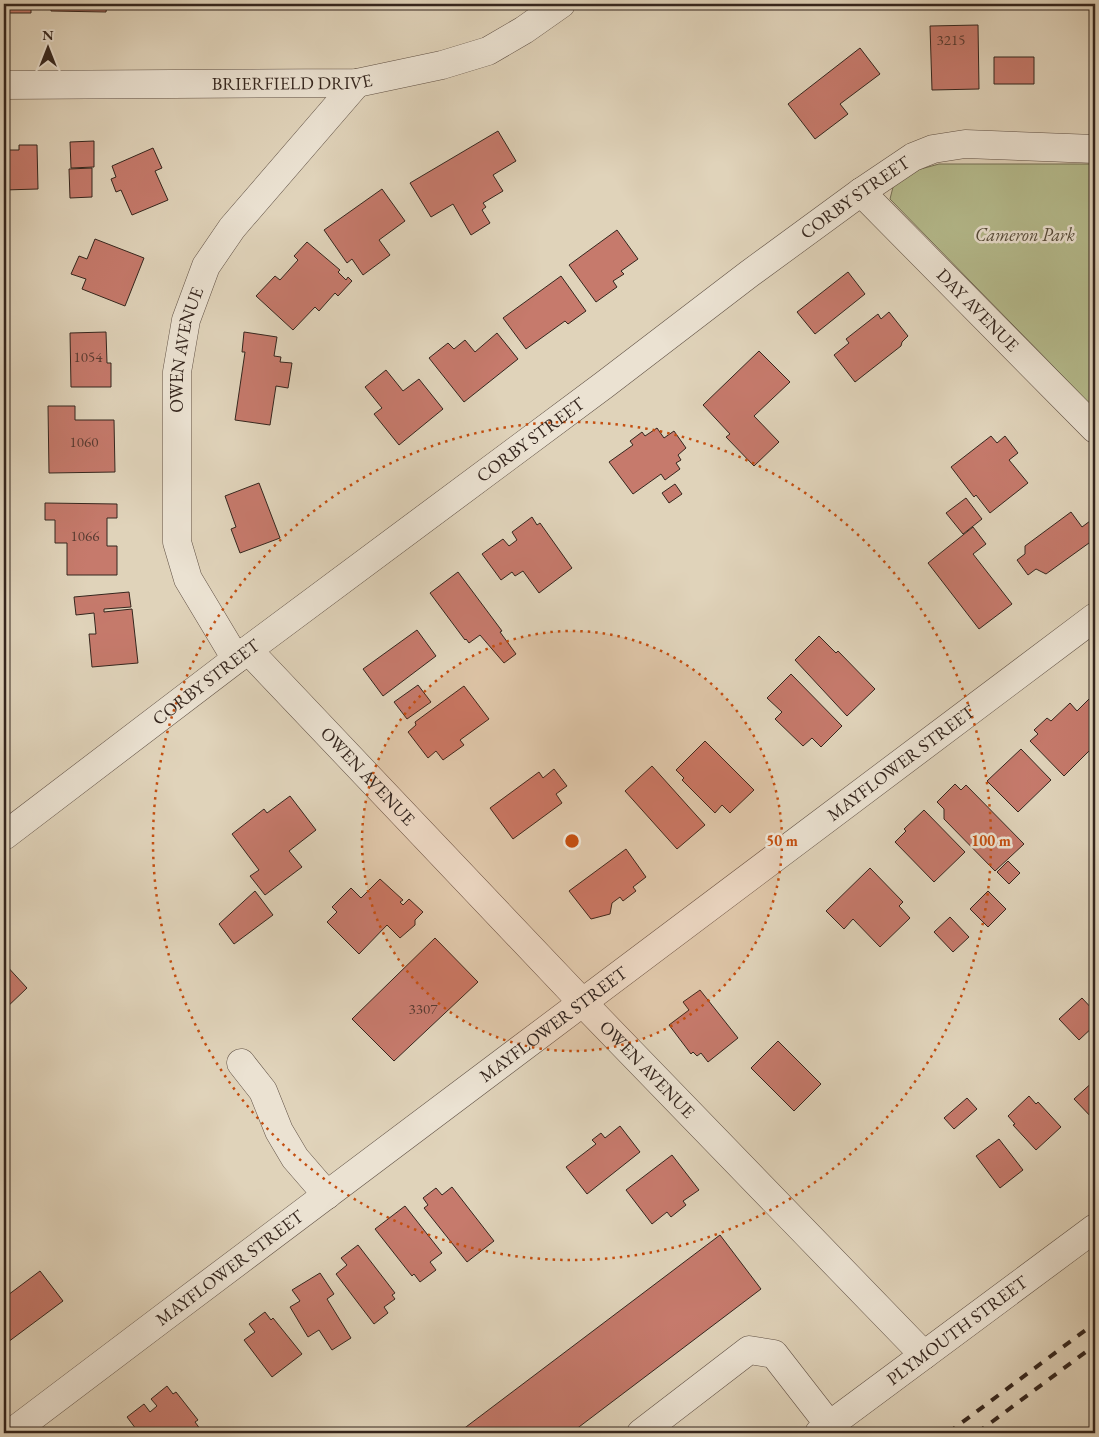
<svg xmlns="http://www.w3.org/2000/svg" width="1099" height="1437" viewBox="0 0 1099 1437" font-family="'EB Garamond',serif">
<style>
.green{fill:#b5bb8d;stroke:#757056}
.building{fill:#c67a6c;stroke:#35261e}
.lines{fill:none;stroke-linecap:round;stroke-linejoin:round}
.minor-casing{stroke:#605145;stroke-width:29}
.minor{stroke:#ebe2d2;stroke-width:28}
.rail{stroke:#35261e;stroke-width:4;stroke-dasharray:9 9;stroke-linecap:butt}
.ring{fill:none;stroke:#c44f10;stroke-width:2.5;stroke-dasharray:2.5 5}
.labels{text-anchor:middle;stroke-width:5;stroke-linejoin:round;paint-order:stroke}
.number-label{font-size:15px;fill:#593b32}
.street-label{font-size:18px;fill:#35261e;stroke:#ebe2d2}
.park-label{font-size:18px;font-style:italic;fill:#554b3a;stroke:#ebe2d2}
.centre{fill:#c44f10;stroke:#ebe2d2;stroke-width:2.5}
.ring-label{font-size:15px;text-anchor:middle;font-weight:bold;fill:#c44f10;stroke:#ebe2d2;stroke-width:5;stroke-linejoin:round;paint-order:stroke}
</style>
<rect width="100%" height="100%" fill="#e0d3ba"/>
<filter id="stains"><feTurbulence type="fractalNoise" baseFrequency=".004" numOctaves="4"/><feColorMatrix values="0 0 0 0 .2 0 0 0 0 .09 0 0 0 0 .02 0 0 0 .5 -.17"/></filter>
<radialGradient id="worn" r=".72"><stop offset=".6" stop-color="#630" stop-opacity="0"/><stop offset="1" stop-color="#630" stop-opacity=".3"/></radialGradient>
<!-- green -->
<path class="green" d="M939 164H1095V409L890 199 894 183 910 172Z"/>
<!-- building -->
<path class="building" d="M4 4H31V13H4Z
M51 4H107L106 12 51 11Z
M978 25 979 89 932 90 930 26Z
M860 48 880 74 840 104 848 114 815 139 788 104Z
M994 57H1034V84H994Z
M498 131 516 161 493 175 503 191 483 203 486 207 482 210 490 223 471 235 453 204 431 217 410 183Z
M94 141V167L71 168 70 142Z
M19 145H37L38 189 4 190V146V150H19Z
M153 148 162 168 155 171 168 200 132 215 121 190 116 192 111 179 116 177 112 166Z
M92 168V197L70 198 69 169Z
M382 189 405 221 379 240 390 255 363 275 352 259 347 263 324 230Z
M617 230 638 259 621 271 624 274 613 281 617 287 596 302 569 265Z
M95 239 144 258 125 306 82 289 86 279 71 274 79 256 87 259Z
M307 242 340 270 338 272 346 280 348 277 352 281 338 296 335 293 319 311 315 307 293 330 256 296 275 276 280 280 298 260 294 256Z
M848 272 865 294 815 334 797 312Z
M561 276 586 311 568 324 565 321 526 349 503 318Z
M889 312 908 336 902 342 901 346 855 382 834 355 849 343 846 339 878 314 881 319Z
M106 332 107 363H111V387H71L70 333Z
M244 332 277 337 274 356 281 357 280 362 292 363 288 388 276 386 270 425 235 420 245 352H242Z
M497 333 518 359 464 402 429 358 448 343 454 349 465 340 475 352Z
M759 351 790 382 754 416 779 442 754 466 726 437 730 434 703 405Z
M386 370 403 391 419 379 443 409 399 445 374 414 382 408 365 387Z
M48 406H75V420H114L115 472 49 473Z
M657 428 664 438 674 431 686 448 678 455 681 460 676 463 680 469 665 480 661 474 633 494 609 462 633 445 630 441 642 432 645 436Z
M991 436 997 443 1005 436 1018 453 1009 460 1028 483 990 513 976 495 974 497 951 467Z
M259 483 280 538 240 553 231 529 236 527 225 496Z
M675 484 682 494 669 503 662 493Z
M966 498 982 519 963 534 946 513Z
M45 503 117 504V518H107V546H117V575H67V543H55V520H45Z
M1071 512 1082 527 1090 521 1095 528V541L1091 544 1089 543 1046 574 1036 569 1028 575 1017 560 1025 554V546Z
M532 517 537 525 540 523 572 568 539 593 523 571 515 576 512 572 501 580 482 554 503 539 509 546 517 540 512 532Z
M973 527 986 544 973 554 1012 604 979 629 928 563Z
M458 572 502 631 500 632 516 654 504 663 480 635 469 643 466 639 465 640 430 593Z
M129 592 131 607 104 609V612L132 609 138 663 92 667 89 634H96L94 613 76 615 74 597Z
M417 630 436 656 383 696 363 669Z
M819 636 836 653 838 651 875 689 847 716 795 660Z
M791 674 842 726 821 747 812 738 803 746 775 719 782 712 767 698Z
M418 685 431 702 407 719 394 702Z
M464 686 489 719 460 740 464 745 443 760 436 751 428 758 408 732 416 725 415 722Z
M1095 693V745L1064 776 1030 741 1038 734 1034 730 1047 718 1051 721 1070 703 1077 711Z
M705 741 754 790 730 813 722 805 715 813 682 780 684 778 676 770Z
M1021 749 1051 780 1018 812 987 781Z
M652 766 705 825 677 849 625 791Z
M554 769 567 786 556 794 562 803 513 839 490 808 539 772 543 778Z
M955 784 961 790 966 785 1024 844 995 871 944 819V809L937 802Z
M290 796 316 830 289 851 302 867 265 895 250 876 259 870 232 834 264 809 267 813Z
M924 810 965 852 934 882 895 842 906 831 904 829Z
M626 849 646 877 633 887 636 891 623 901 620 897 612 903 610 914 591 919 569 891Z
M1008 861 1020 873 1009 884 997 872Z
M870 868 903 902 899 906 910 918 880 947 853 919 844 929 826 911Z
M380 879 403 900 400 902 403 905 409 899 423 912 415 920V925L400 938 387 925 359 954 327 922 337 912 332 907 351 888 361 898Z
M255 891 273 915 234 944 219 924Z
M988 891 1006 909 988 927 970 909Z
M950 917 969 937 953 952 934 932Z
M435 938 478 982 394 1061 352 1019Z
M4 963 27 988 4 1010Z
M700 990 738 1038 708 1062 701 1053 697 1056 693 1052 691 1054 669 1025 689 1010 683 1002Z
M1082 998 1095 1012V1025L1079 1040 1059 1019Z
M778 1041 821 1084 794 1111 751 1068Z
M1095 1080V1121L1074 1099Z
M1029 1096 1036 1104 1038 1102 1061 1127 1036 1150 1013 1125 1015 1124 1008 1116Z
M967 1098 977 1109 954 1129 944 1118Z
M620 1126 640 1152 587 1194 566 1167 596 1144 592 1140 601 1133 605 1138Z
M999 1139 1023 1170 1000 1188 976 1156Z
M672 1155 699 1190 683 1201 686 1205 671 1217 667 1212 652 1224 626 1190Z
M452 1187 494 1241 467 1262 424 1208 428 1205 423 1198 436 1188 442 1195Z
M405 1206 442 1253 430 1262 436 1270 420 1282 414 1274 412 1276 375 1229Z
M720 1235 761 1289 571 1433H458Z
M358 1245 395 1293 392 1295 395 1299 384 1307 388 1313 374 1324 336 1274 347 1265 341 1258Z
M40 1271 63 1301 4 1345V1298Z
M320 1273 334 1294 327 1299 351 1338 332 1350 319 1330 308 1337 290 1307 300 1301 292 1290Z
M265 1312 271 1320 273 1318 302 1354 272 1377 244 1340 255 1332 249 1324Z
M167 1386 173 1394 176 1392 198 1420 195 1422 203 1433H139L127 1417 144 1404 150 1412 157 1406 151 1399Z"/>
<g class="lines">
<defs>
<g id="minor">
<path id="s1" d="M4 85 357 83 442 65 488 51 524 30 561 4"/>
<path id="s2" d="M861 192 1095 429"/>
<path id="s3" d="M248 650 583 1003 924 1355"/>
<path id="s4" d="M236 659 188 579 177 542V372L186 320 206 266 232 228 357 83"/>
<path id="s5" d="M4 836 248 650 604 385 749 274 861 192 913 157 933 149 965 144 1095 149"/>
<path d="M241 1063 263 1091 279 1131 295 1158 327 1195"/>
<path id="s6" d="M11 1433 163 1318 1095 617"/>
<path d="M641 1433 749 1350 774 1354 830 1426"/>
<path id="s7" d="M819 1433 1095 1228"/>
</g>
</defs>
<!-- minor casing -->
<use href="#minor" class="minor-casing"/>
<!-- minor -->
<use href="#minor" class="minor"/>
<!-- rail -->
<path class="rail" d="M948 1433 1095 1323
M977 1433 1095 1345"/>
</g>
<!-- distance rings -->
<circle cx="572" cy="841" r="210" fill="#c44f10" fill-opacity=".12"/>
<g class="ring">
<circle cx="572" cy="841" r="210"/>
<circle cx="572" cy="841" r="419"/>
</g>
<g class="labels">
<!-- number labels -->
<g class="number-label">
<text x="951" y="45">3215</text>
<text x="88" y="362">1054</text>
<text x="84" y="447">1060</text>
<text x="85" y="541">1066</text>
<text x="423" y="1014">3307</text>
</g>
<!-- street labels -->
<g class="street-label">
<text dy="6" stroke="none"><textPath href="#s1" startOffset="288">BRIERFIELD DRIVE</textPath></text>
<text dy="6" stroke="none"><textPath href="#s5" startOffset="1064">CORBY STREET</textPath></text>
<text dy="6" stroke="none"><textPath href="#s2" startOffset="166">DAY AVENUE</textPath></text>
<text dy="6" stroke="none"><textPath href="#s4" startOffset="325">OWEN AVENUE</textPath></text>
<text dy="6" stroke="none"><textPath href="#s5" startOffset="659">CORBY STREET</textPath></text>
<text dy="6" stroke="none"><textPath href="#s5" startOffset="254">CORBY STREET</textPath></text>
<text dy="6" stroke="none"><textPath href="#s6" startOffset="1114">MAYFLOWER STREET</textPath></text>
<text dy="6" stroke="none"><textPath href="#s3" startOffset="174">OWEN AVENUE</textPath></text>
<text dy="6" stroke="none"><textPath href="#s6" startOffset="679">MAYFLOWER STREET</textPath></text>
<text dy="6" stroke="none"><textPath href="#s3" startOffset="579">OWEN AVENUE</textPath></text>
<text dy="6" stroke="none"><textPath href="#s6" startOffset="274">MAYFLOWER STREET</textPath></text>
<text dy="6" stroke="none"><textPath href="#s7" startOffset="172">PLYMOUTH STREET</textPath></text>
</g>
<!-- park labels -->
<g class="park-label">
<text x="1025" y="241">Cameron Park</text>
</g>
</g>
<circle cx="572" cy="841" r="8" class="centre"/>
<g class="ring-label">
<text x="782" y="846">50 m</text>
<text x="991" y="846">100 m</text>
</g>
<!-- margin -->
<rect width="1099" height="1437" fill="none" stroke="#e0d3ba" stroke-width="20"/>
<rect x="5" y="5" width="1089" height="1427" fill="none" stroke="#35261e" stroke-width="2.5"/>
<rect x="10" y="10" width="1079" height="1417" fill="none" stroke="#35261e"/>
<!-- north arrow -->
<g transform="translate(48 48)" stroke="#ebe2d2" stroke-width="4" paint-order="stroke">
<path d="M0-4L9 19L0 12L-9 19Z" fill="#35261e"/>
<text y="-8" font-size="14" font-weight="bold" text-anchor="middle" fill="#35261e">N</text>
</g>
<rect width="100%" height="100%" filter="url(#stains)"/>
<rect width="100%" height="100%" fill="url(#worn)"/>
</svg>
